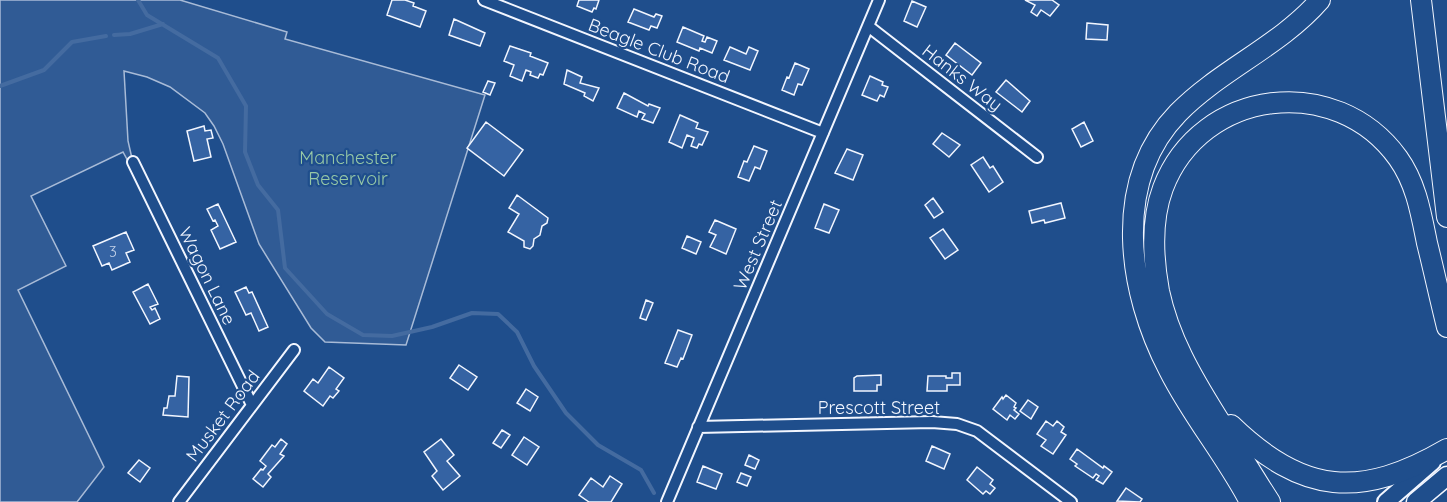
<svg xmlns="http://www.w3.org/2000/svg" width="1447" height="502" viewBox="0 0 1447 502" font-family="Quicksand,sans-serif">
<style>
.built{fill:#305b95;stroke:#a8bbd7;stroke-width:1.5}
.lines{fill:none;stroke-linecap:round;stroke-linejoin:round}
.stream{stroke:#446ba0;stroke-width:4}
.building{fill:#3563a3;stroke:#f2f6ff;stroke-width:1.5}
.minor-casing{stroke:#f2f6ff;stroke-width:14}
.primary-casing{stroke:#f2f6ff;stroke-width:20}
.trunk-casing{stroke:#f2f6ff;stroke-width:21}
.motorway-casing{stroke:#f2f6ff;stroke-width:22}
.minor{stroke:#1f4e8c;stroke-width:10}
.primary{stroke:#1f4e8c;stroke-width:16}
.trunk{stroke:#1f4e8c;stroke-width:18}
.motorway{stroke:#1f4e8c;stroke-width:20}
.labels{text-anchor:middle;stroke-width:4.5;stroke-linejoin:round;paint-order:stroke}
.number-label{font-size:15px;fill:#c3d1e8}
.street-label{font-size:18px;fill:#f2f6ff;stroke:#1f4e8c}
.park-label{font-size:18px;fill:#97c8a6;stroke:#1f4e8c}
</style>
<rect width="100%" height="100%" fill="#1f4e8c"/>
<!-- built -->
<path class="built" d="M0 0H180L287 32 285 39 485 95 406 345 325 342 311 328 259 244 223 144 214 126 205 113 170 87 147 77 124 71 128 141 136 176 123 152 31 196 66 266 18 290 104 467 77 502H0Z"/>
<g class="lines">
<!-- stream -->
<path class="stream" d="M138 0 147 15 218 58 246 106 245 152 258 185 278 210 285 268 327 314 363 335 392 336 432 327 472 313 498 314 517 332 534 366 566 413 598 445 641 470 654 493
M114 35 130 34 163 24
M0 86 44 70 72 42 106 36"/>
</g>
<!-- building -->
<path class="building" d="M392 0H405L414 3 413 6 426 11 420 27 387 15Z
M579 0H599L596 9 594 8 592 12 577 6Z
M1025 0H1052L1059 5 1050 16 1041 10 1037 16 1031 12 1035 5Z
M912 1 926 7 917 27 904 21Z
M634 9 654 17 656 14 662 16 657 28 651 26 649 30 628 22Z
M454 19 485 33 480 46 449 35Z
M1087 23 1108 25 1107 40 1086 39Z
M683 27 704 36 702 41 705 42 707 37 717 41 712 53 700 48 699 51 677 42Z
M955 43 981 63 972 75 946 55Z
M510 46 531 53 530 56 548 63 543 75 540 74 538 78 530 75 531 72 526 70 522 81 510 76 514 65 504 61Z
M730 47 746 54 749 47 758 51 750 70 724 60Z
M795 63 809 69 802 85 798 84 794 95 782 90 787 77 789 78Z
M567 70 582 77 580 83 599 88 593 101 584 96 585 93 564 84Z
M870 76 883 82 882 85 888 87 884 97 880 95 877 101 862 95Z
M1006 80 1030 101 1022 112 996 92Z
M488 81 495 83 490 95 483 92Z
M624 93 648 106 649 104 660 108 653 123 642 119 645 114 639 111 637 117 617 108Z
M680 115 698 123 696 128 708 132 702 145 699 144 697 148 691 146 694 138 687 135 682 148 669 142Z
M486 122 523 150 504 176 467 148Z
M1084 122 1093 141 1081 147 1072 129Z
M204 126 205 131 211 130 213 138 207 139 211 157 194 161 187 131Z
M942 133 960 145 949 157 933 144Z
M754 146 767 151 760 169 755 167 749 181 738 177 744 161 747 162Z
M847 149 863 155 853 180 835 173Z
M983 157 990 168 993 166 1003 182 989 192 971 165Z
M517 195 548 218 547 223 542 226 540 235 534 239 533 246 530 249 524 247V241L508 232 519 214 509 208Z
M933 198 943 212 934 218 925 205Z
M1061 203 1065 218 1045 223 1044 220 1032 223 1029 211Z
M218 204 236 242 220 249 211 230 218 226 215 220 213 221 207 209Z
M824 204 839 210 829 233 815 228Z
M715 220 736 229 726 254 710 247 716 235 709 232Z
M943 229 958 250 945 259 930 238Z
M126 232 134 250 126 253 130 262 112 270 109 263 102 266 93 246Z
M687 236 701 242 696 254 682 248Z
M148 284 158 304 150 307 152 310 155 308 160 319 150 324 133 292Z
M246 287 249 293 252 292 268 327 259 331 251 313 246 315 235 292Z
M646 300 653 303 646 320 640 318Z
M678 330 692 335 683 359 681 358 677 367 665 363Z
M459 365 477 377 468 390 450 378Z
M329 367 344 378 336 389 339 391 333 398 330 396 323 406 304 391 313 379 318 383Z
M952 373H960V385H947V391H927L928 376H946V378H952Z
M881 375V385H877V391H854V378L857 376Z
M177 376 189 377 188 417 163 415 164 408H167L169 396H175Z
M526 389 538 397 530 411 517 403Z
M1006 395 1016 403 1014 407 1016 408 1014 410 1019 414 1015 419 1010 415 1007 420 993 409 1002 397 1003 399Z
M1028 400 1038 407 1031 419 1020 411Z
M1046 421 1053 426 1057 421 1064 427 1061 432 1066 435 1053 454 1041 446 1046 440 1037 434Z
M502 430 510 435 501 448 493 443Z
M524 437 539 447 527 465 512 455Z
M281 439 287 444 280 454 284 456 268 474 271 477 263 487 253 479 261 469 263 470 266 466 260 461 272 445 275 447Z
M441 439 454 455 447 461 460 476 443 490 432 476 437 471 424 452Z
M932 446 950 454 944 469 926 461Z
M1077 449 1103 468 1104 466 1112 472 1103 484 1096 480 1099 476 1096 474 1093 478 1075 466 1077 464 1070 459Z
M749 455 759 460 755 469 745 465Z
M139 460 150 468 140 482 128 473Z
M703 466 722 474 716 489 697 482Z
M977 467 993 480 990 484 995 488 990 494 986 491 983 494 967 480Z
M741 473 751 477 747 486 737 482Z
M610 476 622 484 611 502H589L579 495 591 478 603 487Z
M1126 488 1142 499 1140 502 1117 501Z"/>
<g class="lines">
<defs>
<path id="minor" d="M484 0 823 133
M868 26 1037 157
M133 162 252 405
M698 427 932 422 957 424 977 431 1071 502
M179 502 294 350
M667 502 879 0"/>
<path id="primary" d="M1386 502 1432 462"/>
<path id="trunk" d="M1416 502 1447 476"/>
<path id="motorway" d="M1421 0 1447 217
M1231 425C1303 495 1361 499 1447 449
M1250 502C1226 456 1192 416 1169 370 1128 292 1111 182 1178 113 1220 70 1280 46 1320 0
M1270 502C1252 474 1235 446 1217 417 1192 377 1169 338 1159 291 1153 258 1151 220 1163 188 1201 88 1336 72 1398 158 1416 183 1421 213 1427 243 1434 271 1440 299 1447 327"/>
</defs>
<!-- minor casing -->
<use href="#minor" class="minor-casing"/>
<!-- primary casing -->
<use href="#primary" class="primary-casing"/>
<!-- trunk casing -->
<use href="#trunk" class="trunk-casing"/>
<!-- motorway casing -->
<use href="#motorway" class="motorway-casing"/>
<!-- minor -->
<use href="#minor" class="minor"/>
<!-- primary -->
<use href="#primary" class="primary"/>
<!-- trunk -->
<use href="#trunk" class="trunk"/>
<!-- motorway -->
<use href="#motorway" class="motorway"/>
</g>
<g class="labels">
<!-- number labels -->
<g class="number-label">
<text x="113" y="257">3</text>
</g>
<!-- street labels -->
<g class="street-label">
<text transform="translate(659 51) rotate(21)" y="6">Beagle Club Road</text>
<text transform="translate(962 78) rotate(38)" y="6">Hanks Way</text>
<text transform="translate(758 245) rotate(-67)" y="6">West Street</text>
<text transform="translate(207 276) rotate(64)" y="6">Wagon Lane</text>
<text x="879" y="414">Prescott Street</text>
<text transform="translate(223 416) rotate(-53)" y="6">Musket Road</text>
</g>
<!-- park labels -->
<g class="park-label">
<text x="348" y="164">Manchester<tspan x="348" dy="21">Reservoir</tspan></text>
</g>
</g>
</svg>
